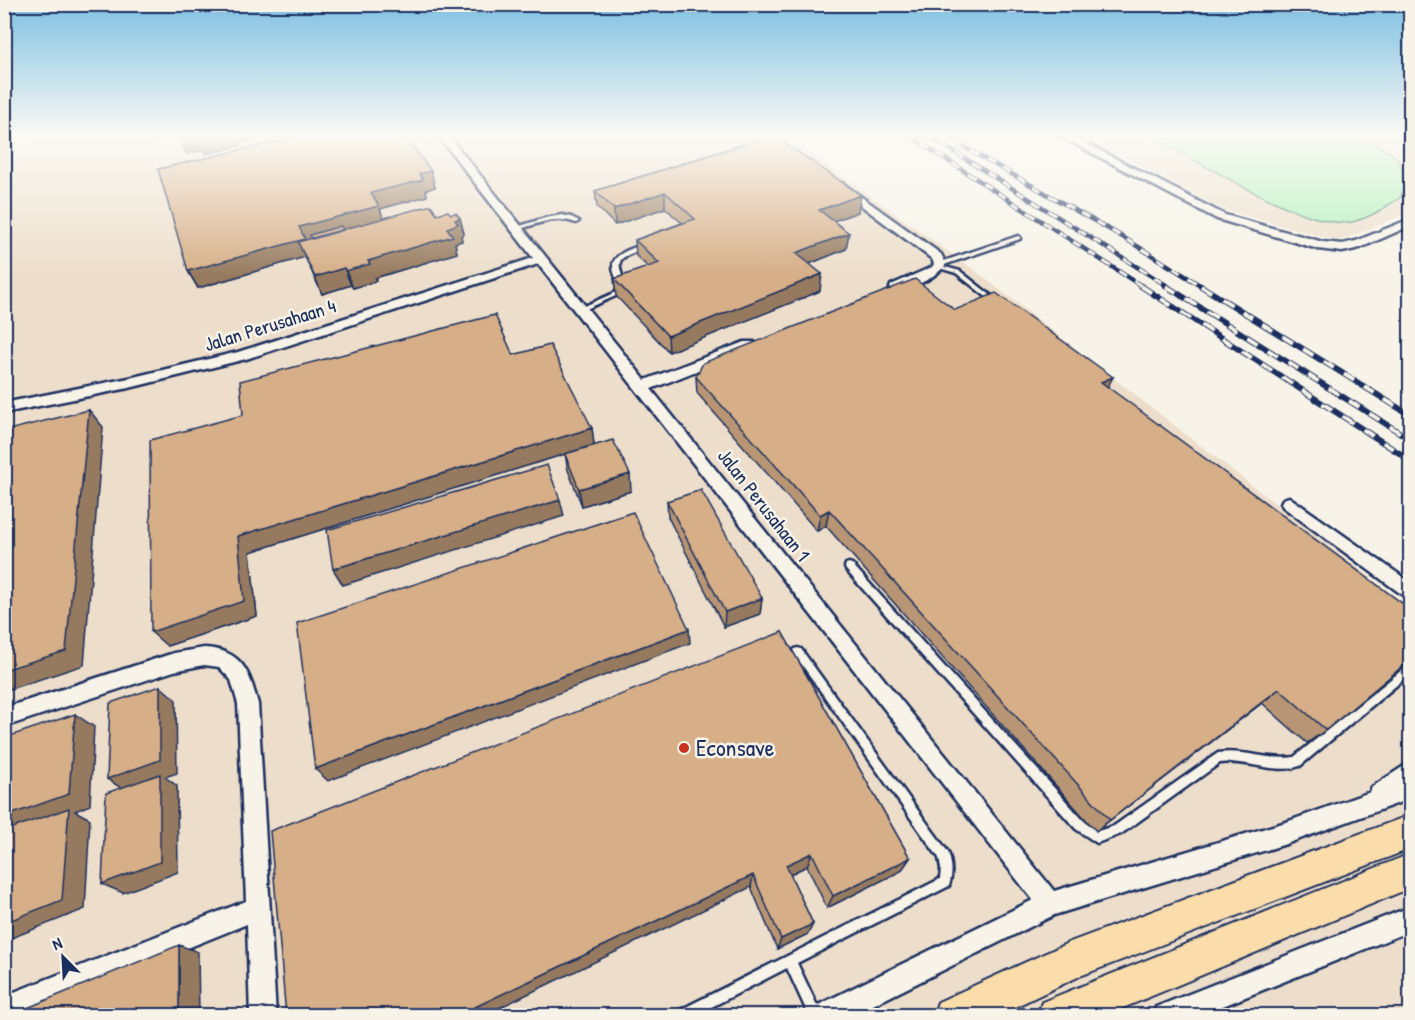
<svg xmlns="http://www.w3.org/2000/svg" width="1415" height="1020" viewBox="0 0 1415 1020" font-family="'Patrick Hand',sans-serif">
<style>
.built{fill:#eddecb}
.green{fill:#aff1b9;stroke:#65908c;stroke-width:1.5}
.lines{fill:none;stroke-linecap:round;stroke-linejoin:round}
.lane-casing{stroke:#1b2f5e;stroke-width:5}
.street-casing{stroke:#1b2f5e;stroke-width:5}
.primary-casing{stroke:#1b2f5e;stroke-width:4}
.lane{fill:#f7f3e8;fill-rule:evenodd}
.street{fill:#f7f3e8;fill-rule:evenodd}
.primary{fill:#fbddab;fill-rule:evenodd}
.rail-far1-casing{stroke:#1b2f5e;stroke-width:4.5}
.rail-casing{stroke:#1b2f5e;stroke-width:6}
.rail-far1{stroke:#f7f3e8;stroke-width:3;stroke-dasharray:9;stroke-linecap:butt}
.rail{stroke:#f7f3e8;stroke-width:4;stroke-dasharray:12;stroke-linecap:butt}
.wall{fill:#b89674;stroke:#1b2f5e;stroke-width:1.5}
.shaded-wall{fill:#967a5e;stroke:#1b2f5e;stroke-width:1.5}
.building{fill:#d6ae87;stroke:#1b2f5e;stroke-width:1.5}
.poi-dot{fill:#c8321e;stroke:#f7f3e8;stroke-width:2}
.labels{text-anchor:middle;stroke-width:5;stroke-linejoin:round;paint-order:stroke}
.street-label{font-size:20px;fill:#1b2f5e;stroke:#f7f3e8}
.near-poi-label{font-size:24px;fill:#1b2f5e;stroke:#f7f3e8;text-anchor:start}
</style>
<rect width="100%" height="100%" fill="#f7f3e8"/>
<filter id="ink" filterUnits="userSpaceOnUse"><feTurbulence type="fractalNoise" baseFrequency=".0167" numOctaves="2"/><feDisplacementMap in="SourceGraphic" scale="12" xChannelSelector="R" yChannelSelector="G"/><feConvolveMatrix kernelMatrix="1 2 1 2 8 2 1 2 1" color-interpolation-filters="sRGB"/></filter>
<g filter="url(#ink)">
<!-- built -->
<path class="built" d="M5 134H783L973 269 1410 608V1015L5 1016Z
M1080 134H1410V212L1339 241 1222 209Z"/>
<!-- green -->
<path class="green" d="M1149 134H1350L1383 148 1397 158 1402 169 1404 181 1401 197C1386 207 1370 218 1352 222 1308 231 1191 157 1149 134Z"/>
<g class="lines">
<defs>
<path id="lane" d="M562 215 571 217 579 221 576 223C554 215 538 224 517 230L514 228 545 218Z
M1018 236 1020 237V239L941 266 960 271 998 301V303H994L956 273 936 267 938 265V263Z
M645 244 648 246 647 247C620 259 613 255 626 286L618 295 584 310H580V308L614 293 620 286C617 280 613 273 613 266 613 253 634 248 645 244Z
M849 563 852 564 1084 821 1098 831 1114 826 1218 753C1244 749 1268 761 1294 757L1407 666 1410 665V674L1300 766C1274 775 1247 759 1220 763L1121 834 1097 843 1076 829 846 570 845 567 846 564Z
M798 648 801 649 948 852C952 864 953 874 949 886L797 963 822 1016H809L787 968 694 1016H674L676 1012 940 879 941 869 939 858 795 655 793 652 795 649Z"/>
<path id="street" d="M437 134H447L645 380 744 342H754L756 345 754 348 651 389 1054 891 1286 822 1370 792 1372 787 1410 762V799L1286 844 1054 915 851 1016H811L814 1007 1033 900 538 264 246 359 129 388 4 413V403L129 378 238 352 533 258Z
M1056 134H1068L1225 215 1323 242 1342 244 1356 241 1410 219V226L1360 248 1342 252 1318 249 1217 219Z
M842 183 941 254 946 264C938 276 906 294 891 291L890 288 891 285 932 267 934 264 932 259 838 188 836 186Z
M1289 497 1410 582V598L1404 596 1283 507 1281 503 1283 499Z
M204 648C242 650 249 671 258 704L276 1016H250L247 924 19 1016H4V996L246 901 238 704 231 680 219 667 204 665 174 671 4 727V708L174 653Z
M1410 907V931L1198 1016H1153L1156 1007Z"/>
<path id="primary" d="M1410 815V849L1080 976 996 1016H933L938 1002 1070 942Z
M1410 854V888L1104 1016H1037L1042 1002Z"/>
</defs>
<!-- lane casing -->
<use href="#lane" class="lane-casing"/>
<!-- street casing -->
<use href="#street" class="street-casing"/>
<!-- primary casing -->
<use href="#primary" class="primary-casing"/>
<!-- lane -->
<use href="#lane" class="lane"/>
<!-- street -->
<use href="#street" class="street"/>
<!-- primary -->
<use href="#primary" class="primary"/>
<defs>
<path id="rail-far1" d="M907 134 1143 287
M926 134 1169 287
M955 142 1121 236 1203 287"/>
<path id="rail" d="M1141 286 1410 460
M1166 286 1410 439
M1201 286 1410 415"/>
</defs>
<!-- rail-far1 casing -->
<use href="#rail-far1" class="rail-far1-casing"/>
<!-- rail casing -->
<use href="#rail" class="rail-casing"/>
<!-- rail-far1 -->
<use href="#rail-far1" class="rail-far1"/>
<!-- rail -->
<use href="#rail" class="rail"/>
</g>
<!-- wall -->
<path class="wall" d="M773 135 858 212 833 221 846 249 809 264 820 291 669 352 616 296 614 279 648 267 636 256 635 240 682 223 665 208 615 225 597 207 595 191Z
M396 141 435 187 426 190 427 196 380 209 383 218 437 214H451L460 218 464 234 461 236 462 241 455 243 457 253 375 278 376 281 353 288 351 285 322 294 305 257 198 288 188 271Z
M955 310 1107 387 1326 730 1307 743 1262 703 1096 831 826 526 817 531 697 393 696 377Z
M513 355 592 428 594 445 631 491 582 506 568 470 565 454 250 552 257 616 167 646 243 415Z
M667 501 762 598 760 614 724 627 668 517Z
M782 632 910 858 901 871 827 908 807 866 790 874 813 924 808 934 777 949 751 887Z"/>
<!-- shaded-wall -->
<path class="shaded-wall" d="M4 134H38L4 141Z
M83 134H94L84 136Z
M151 134H280L239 143 240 146 206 154 204 150 187 154 178 136 155 141Z
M417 134H423L425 138 414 140 413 135Z
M431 171 435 187 426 190 427 196 380 209 385 222 313 242H298L305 257 198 288 188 271 299 227 371 193 419 174Z
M665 192V208L615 225 614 209Z
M861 195 858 212 817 227 819 210Z
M460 218 464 234 461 236 462 241 455 243 457 253 375 278 376 281 353 288 346 271 447 228 455 220Z
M849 233 846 249 794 270 796 253Z
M344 268 351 285 322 294 315 277Z
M822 274 820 291 669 352 668 336Z
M1113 377 1104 394 1101 382Z
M89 410 103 427 84 665 4 691V670Z
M592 428 594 445 250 552 257 616 167 646 151 632 238 536Z
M630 474 631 491 582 506 579 489Z
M560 500 564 516 343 585 333 569Z
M829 510 826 526 817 531 820 515Z
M762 598 760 614 724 627 725 612Z
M689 629 690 643 328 781 315 769Z
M160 686 176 700 177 773 165 777 177 786 178 872 123 893 102 884 126 791 107 779Z
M1279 689 1262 703 1096 831 1110 820Z
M75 714 94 727 90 805 75 811 90 819 85 909 4 941V817Z
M812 853 807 866 782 878 786 865Z
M910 858 901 871 827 908 833 896Z
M753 875 751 887 482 1016H456Z
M813 924 808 934 777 949 781 939Z
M179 945 198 952 199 1016H179Z"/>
<!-- building -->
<path class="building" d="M309 134H390L396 141 407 139 431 171 419 174 423 180 371 193 379 206 299 227 305 239 188 271 158 169Z
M773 135 861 195 819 210 849 233 796 253 822 274 668 336 614 279 659 263 635 240 695 219 665 192 614 209 595 191Z
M431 205 437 214 448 211 451 214 456 213 460 218 455 220 458 224 447 228 453 236 368 261 370 264 346 271 344 268 315 277 298 242Z
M341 226 343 230 312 239 310 235Z
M915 279 955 310 996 293 1113 377 1101 382 1410 609V660L1326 730 1279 689 1110 820 829 510 820 515 696 377 703 363Z
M495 315 513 355 550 345 592 428 238 536 244 601 151 632 150 440 243 415 240 381Z
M89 410 66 651 4 670V431Z
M613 440 630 474 579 489 565 454Z
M547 465 560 500 333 569 327 530Z
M701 490 762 598 725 612 667 501Z
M633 512 689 629 315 769 297 623Z
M782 632 910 858 833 896 812 853 786 865 813 924 781 939 753 875 456 1016H286L270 831Z
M160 686V760L107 779 110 703Z
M75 714 69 794 4 817V738Z
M160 774V862L102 884 106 793Z
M69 808 62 900 4 923V831Z
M179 945V1016H8Z"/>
</g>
<!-- sky -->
<linearGradient id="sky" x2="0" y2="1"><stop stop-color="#7fc0e2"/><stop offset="0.49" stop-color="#fbfaf5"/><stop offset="1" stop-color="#fbfaf5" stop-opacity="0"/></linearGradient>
<rect width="1415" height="276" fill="url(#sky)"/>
<!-- markers -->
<circle class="poi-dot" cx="684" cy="748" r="6"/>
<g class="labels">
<!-- street labels -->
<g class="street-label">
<text transform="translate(270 325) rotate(-17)" y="7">Jalan Perusahaan 4</text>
<text transform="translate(764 505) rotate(52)" y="7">Jalan Perusahaan 1</text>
</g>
<!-- near-poi labels -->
<g class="near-poi-label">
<text x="696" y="756">Econsave</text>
</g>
</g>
<!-- margin -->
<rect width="1415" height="1020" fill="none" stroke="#f7f3e8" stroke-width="24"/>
<rect x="12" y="12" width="1391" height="996" fill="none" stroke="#1b2f5e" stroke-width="2" filter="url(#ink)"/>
<!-- north arrow -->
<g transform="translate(63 957) rotate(336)" stroke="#f7f3e8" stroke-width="4.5" paint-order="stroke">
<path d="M0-4.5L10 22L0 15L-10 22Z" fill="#1b2f5e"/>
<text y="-9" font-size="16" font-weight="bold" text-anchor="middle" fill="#1b2f5e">N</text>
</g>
</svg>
